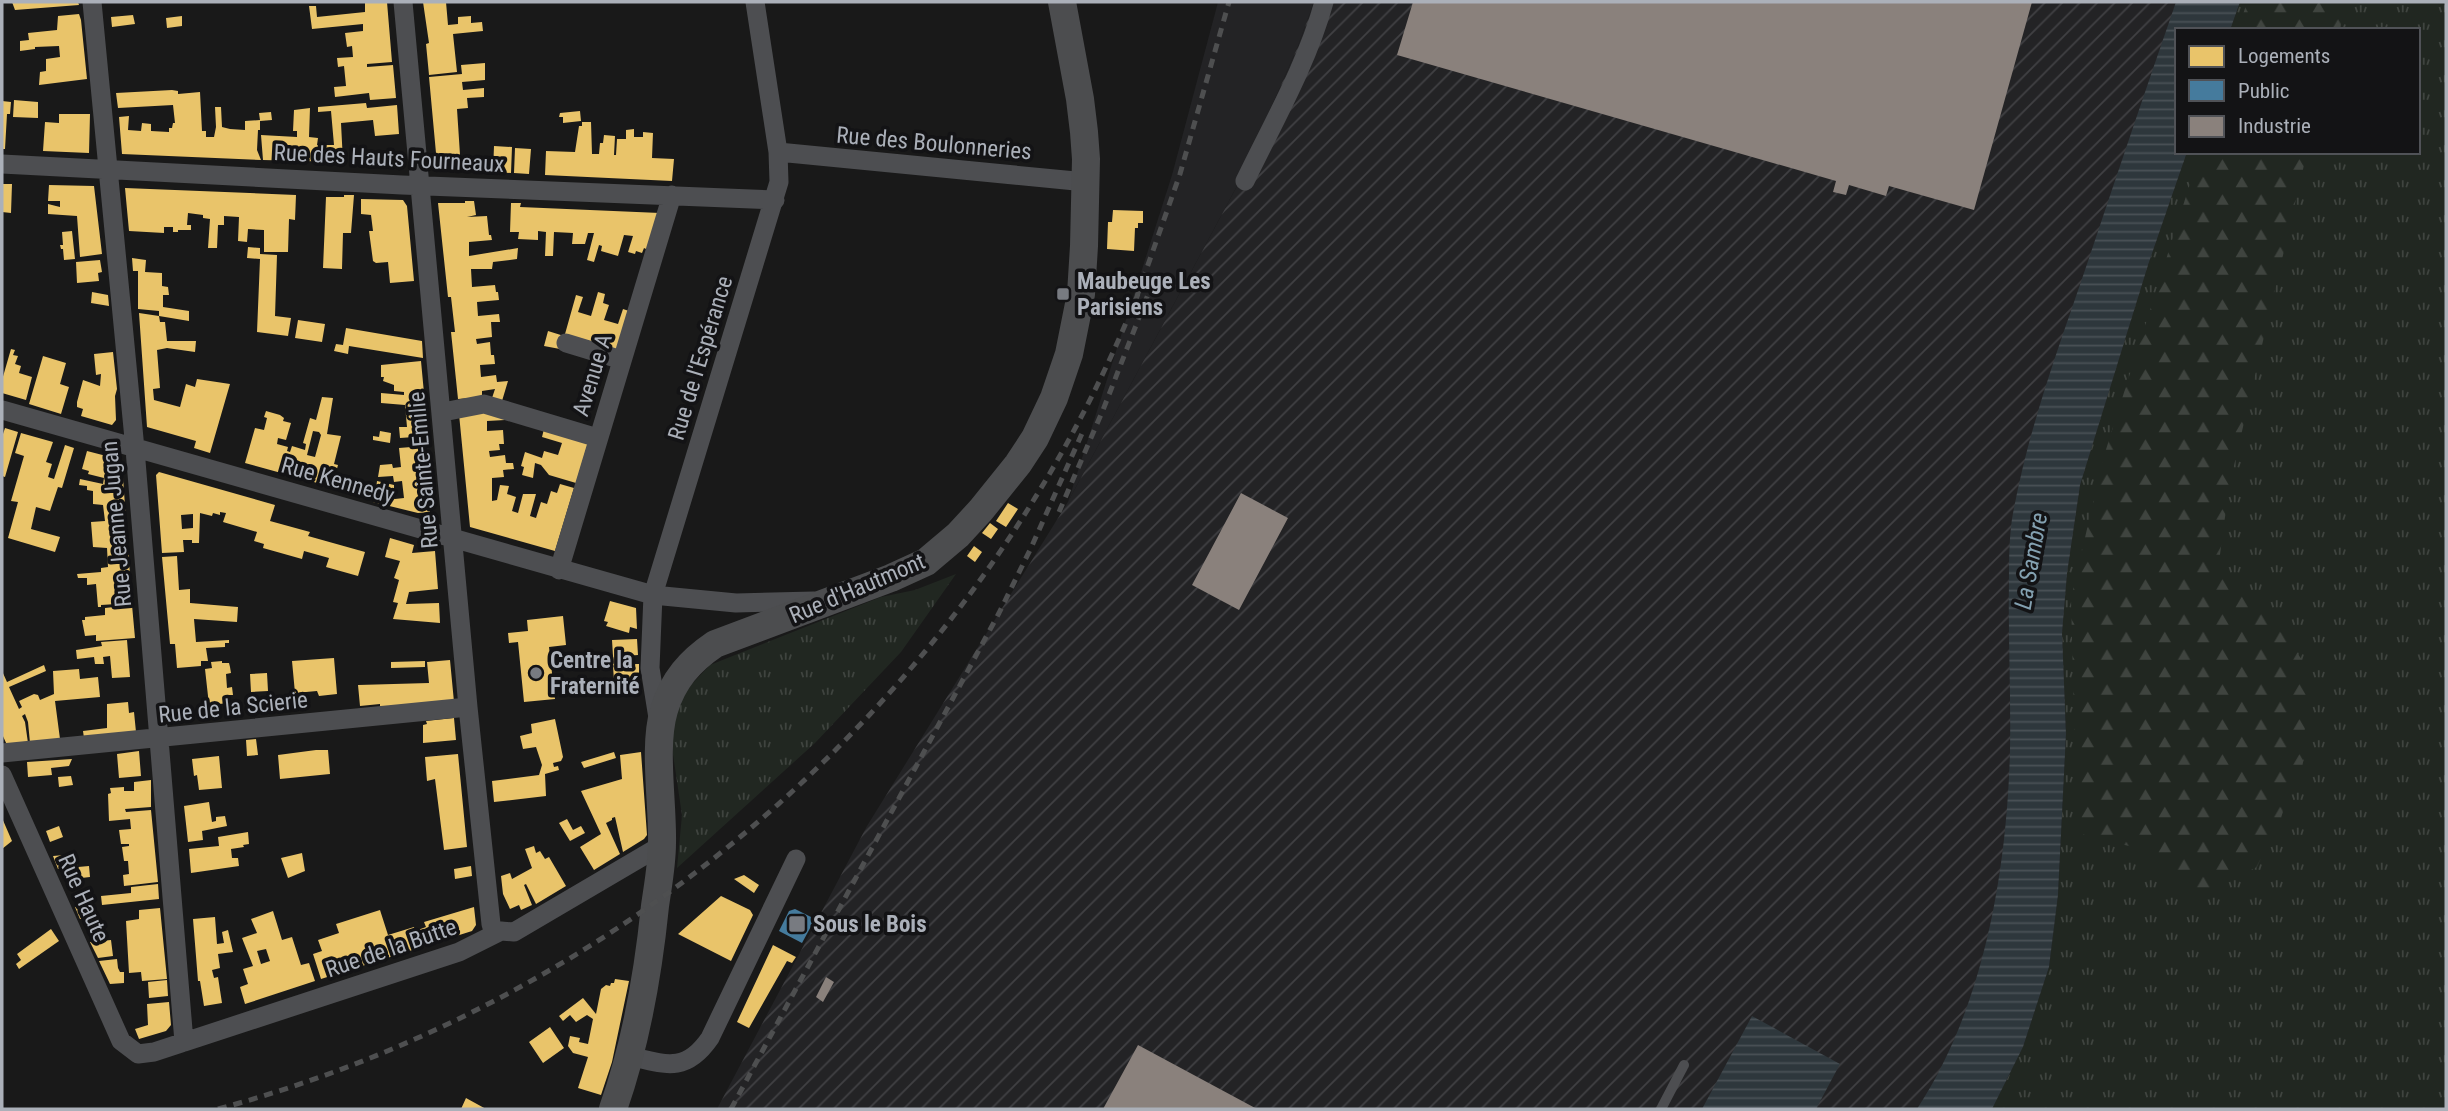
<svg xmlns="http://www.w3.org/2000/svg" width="2448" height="1111" viewBox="0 0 2448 1111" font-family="'Roboto Condensed',sans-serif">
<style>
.built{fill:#232325}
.industrial{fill:url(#industrial-furrows)}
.grass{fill:url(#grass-tufts)}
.forest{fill:url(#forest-firs)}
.water{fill:url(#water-rules)}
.homes{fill:#e9c46a;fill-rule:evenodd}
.public{fill:#457b9d}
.industry{fill:#8a817c}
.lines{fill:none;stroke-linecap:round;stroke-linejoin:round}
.lane{stroke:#4d4e51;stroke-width:10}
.street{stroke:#4d4e51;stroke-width:19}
.secondary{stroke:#4c4d4f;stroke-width:28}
.rail{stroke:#4e4f50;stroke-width:5;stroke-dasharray:9 7;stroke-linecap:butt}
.poi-dot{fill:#787b81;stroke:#131315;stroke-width:2.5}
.labels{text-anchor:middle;stroke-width:7;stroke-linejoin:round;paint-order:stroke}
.street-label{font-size:23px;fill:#abb0b9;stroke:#131315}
.poi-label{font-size:23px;font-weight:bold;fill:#abb0b9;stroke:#131315;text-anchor:start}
.water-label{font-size:24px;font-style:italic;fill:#84a1b1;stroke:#131315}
</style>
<defs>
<pattern id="industrial-furrows" width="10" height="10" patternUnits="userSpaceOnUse" patternTransform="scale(1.75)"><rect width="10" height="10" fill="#232325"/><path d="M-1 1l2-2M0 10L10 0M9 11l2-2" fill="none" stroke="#404043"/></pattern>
<pattern id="grass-tufts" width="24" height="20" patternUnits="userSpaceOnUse" patternTransform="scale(1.75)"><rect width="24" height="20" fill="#212721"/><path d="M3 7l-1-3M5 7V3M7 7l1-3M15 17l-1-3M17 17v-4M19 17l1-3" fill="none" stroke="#3f443f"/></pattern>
<pattern id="forest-firs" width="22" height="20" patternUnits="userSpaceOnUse" patternTransform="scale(1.75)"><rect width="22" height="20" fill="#212721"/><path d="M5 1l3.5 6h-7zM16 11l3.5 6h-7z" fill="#3f443f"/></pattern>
<pattern id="water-rules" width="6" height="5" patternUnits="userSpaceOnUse" patternTransform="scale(1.75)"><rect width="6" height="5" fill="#2e373c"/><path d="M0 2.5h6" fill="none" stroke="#4a5156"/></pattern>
</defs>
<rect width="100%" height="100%" fill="#191919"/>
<!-- built -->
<path class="built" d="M1218 2H1314L1298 46 1236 188 1068 502 1172 175Z"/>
<!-- industrial -->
<path class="industrial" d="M1314 2H2240L2230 30H2177V152H2187L2148 265 1992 1109H717L867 826 1068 502 1236 188 1298 46Z"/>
<!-- grass -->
<path class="grass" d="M2240 2H2446V1109H1992L2023 1047 2049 967 2058 895 2066 734 2062 633 2067 573 2080 485 2148 265 2187 152H2418V30H2230Z
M956 574 901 652 815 743 677 868 682 815 670 734 678 705 690 686 710 665 881 597 915 590Z"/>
<!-- forest -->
<path class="forest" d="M2247 2H2347L2339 30H2238Z
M2200 152H2307L2229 487 2219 562 2275 624 2309 669 2302 770 2257 867 2195 898 2141 849 2077 833 2071 599 2103 459Z"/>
<!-- water -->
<path class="water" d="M2176 2H2240L2230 30H2177V152H2187L2148 265 2080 485 2067 573 2062 633 2066 734 2058 895 2049 967 2023 1047 1992 1109H1917C1984 1007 2007 871 2010 750 2011 694 2008 638 2009 582 2009 562 2009 540 2012 519 2027 433 2057 352 2085 270 2115 181 2145 91 2176 2Z
M1752 1016 1840 1064 1816 1109H1702Z"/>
<!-- homes -->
<path class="homes" d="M12 2H78L79 5 15 10Z
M365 2H387L392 62 367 64V67L393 65 396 98 370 100 369 93 335 97 334 87 346 86 344 66 338 67 337 58 353 57 352 46 347 47 345 33 363 31V24L312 29 309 6H316L317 17 365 12Z
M423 2H446L448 25 458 24V17L471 16V23L482 22 483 31 453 34 457 72 429 75 426 44 429 43Z
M79 14 81 20 87 79 39 85 40 72 46 71V59L60 57 59 46 35 47V49L20 51V41L29 40 28 33 57 30 58 16Z
M133 15 135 24 112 27 111 17Z
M182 16V26L167 28 166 18Z
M485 63V80L462 82 463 90 484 88V97L467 98 468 108 457 109 461 170 442 167 437 164 429 77 462 74 461 65Z
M172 90 178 91V94L200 92 202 131H206V137H214L216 127 215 107H221L222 127 230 129 245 130V121L260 120 259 113 271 112 272 120 260 121V130H258L257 150 261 160 122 154 119 117 129 116 128 130 141 131 142 123 151 124V131L169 132V128H172L173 123H175L173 105 118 108 116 93Z
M14 100 38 102V118L13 117Z
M2 101 11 102 10 114H7L5 149H2Z
M366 103 367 108 397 105 399 134 375 136 373 120 341 123 343 162 263 160 261 135 297 137V131H293L294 110 310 108 309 137 318 138 317 145H334L331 111 318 112V107Z
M580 111 581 121 563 123V117H559L560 113Z
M59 114H90L89 153 43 151 45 122 59 123Z
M582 122H591L592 154H599L600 143H603L604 135 615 136 614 155H616L617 139H626V130L634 129V137H643V132L653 133 652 158 674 159 672 181 545 175 546 151 575 152 579 126H582Z
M494 146 512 147 511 173 493 172Z
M515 148 531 149 529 174 514 173Z
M2 184H12L11 213 2 212Z
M49 185 94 186 102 254 80 257 77 216 48 214V204L60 207V201H48Z
M125 188 296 195 295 220 289 219 288 252H264V230L248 229 247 242 238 241 239 217 224 216V225H218L217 248H208L210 219 203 218V215L188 213 187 225H191V230H178V232H173V227H164V233L129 231Z
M344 195H354L351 233H343L342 269 323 268 326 197H344Z
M361 199 403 200 407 206 414 281 390 283 388 262 376 263 373 261 369 231H373L371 215 361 214Z
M465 201H474L476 215 467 217 487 216 489 235H491L492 240 469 242V256L518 248 517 259 493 262 492 269H471L472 287 495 285 496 292H498L499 300 477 302 478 316 499 314 500 322H491L492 337 476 339 477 344 490 342 491 355H494L495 364 480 365 481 377 496 375 497 382 508 381 502 401 492 398 495 389 482 391V397L458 399 451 332H455L451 297H448L438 203H465Z
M511 203H521L520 207 660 213 648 250 644 248 642 253 636 251 635 254 628 252 633 236 624 235 618 256 601 251 602 246 599 245 594 262 587 260 594 233H588L585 244H572L573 233 554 232 553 256H545L546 232 538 231V240L518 239 519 232H510Z
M1113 210 1143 211V223H1138V228H1135L1134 251 1107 249 1108 222H1112Z
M72 231 75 259 64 260 63 249H61L60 245H63L62 232Z
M248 247 260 248V254L277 255 275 316 291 318 288 336 257 332 260 259 247 258Z
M132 258 146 260 145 272 162 273V286L168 287 169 295H163V307L189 311V321L159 316V311L138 309V271H133Z
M100 260 102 272 98 273 99 281 77 283 76 262Z
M92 292 108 295 109 306 91 303Z
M598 292 605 294 603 303 609 305 604 320 618 324 623 309 629 311 618 350 565 334 576 295 583 297 578 312 591 316Z
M139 313 159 316 160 322H165L167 341H196L195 352 167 348 157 350 160 388 153 389 154 400 180 407 186 384 195 387 197 379 230 384 210 453 194 448 196 441 147 427Z
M298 320 325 324 322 342 295 338Z
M346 328 422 341 423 358 349 346 348 354 334 351 336 344 343 345Z
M548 331 564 336 560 349 544 346Z
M11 349 15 350 13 355 18 356 15 364 21 366 19 373 32 377 26 400 2 393V380Z
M113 352 117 389 115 396 116 420 112 425 81 416 83 409 77 407V402L83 380 100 386 101 374 96 375 94 354Z
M43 356 66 363 60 384 69 387 61 414 29 404Z
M421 361 428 436 400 438 399 427H407L405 405 381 403V393L404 395V392L394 391V385L383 381 384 377H381V365Z
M322 397 333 398 327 434 341 436 334 464 338 465 332 487 245 463 255 428 264 430 267 418 264 417 266 411 280 415 284 418 283 421 291 423 286 440 278 438 277 444 288 447 287 451 290 452 292 446 305 450 306 444 303 443 310 418 316 420ZM313 431 319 432 321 435 315 457 307 455Z
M486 411 505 417V420L487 421V431L503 430 504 444H499L500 450 489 451 490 457 505 455 506 463H513L514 469 503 470 504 477 492 478V501L497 500 500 485 509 486 507 494 516 497 512 511 518 513 523 494H536L530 516 536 518 541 502 547 504 551 491 557 493 560 484 574 488 555 551 470 527 459 414Z
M5 428 18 432 5 477 2 476V437Z
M544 429 588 443 576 483 549 475 541 465 535 463 533 478 522 475 524 467 521 466 525 452 542 458 544 451 558 455 562 443 542 437Z
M380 431 391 433 390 443 373 440V436L379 437Z
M21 433 53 442 46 462 52 464 48 477 54 479 65 445 74 448 62 488 58 487 50 511 36 507 31 529 60 537 55 552 8 538 18 502 11 501 24 456 15 453Z
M424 446 430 512 418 513 373 502 374 497 378 499 379 494 395 499 404 498 402 481 394 482 393 476 378 477 380 465 392 464 393 468 401 467 399 448Z
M87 451 118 459 122 464 132 603 101 605V607H98L96 584 87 585V578H78L77 574 101 572V568L108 567 107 548 93 547 91 522 105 521 103 505 93 504V491L87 490V486L79 485 80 479 103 484 104 478 88 474 89 471 82 469Z
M159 472 275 505 270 521 310 532 308 536 365 552 358 576 326 567 329 558 304 551 302 559 263 548 264 544 254 541 257 532 223 522 226 513 220 512V515L213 513 212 516 200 513 199 543H192V540H183L184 552 162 553 156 475ZM193 514V528L182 529 181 515Z
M377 481 394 485V491L376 489Z
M1008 503 1018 509 1006 527 996 521Z
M990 523 998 529 991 539 982 533Z
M390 538 414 545 412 553 435 551 438 589 409 592 406 604 439 603 440 623 393 619 398 603 393 602 399 580 394 578 400 561 385 557Z
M974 546 982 552 975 562 967 556Z
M177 556 179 590 190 589V603L238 607 237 622 194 619 196 642 229 640V643H225V647L206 648 208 661H201V666L177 668 175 644H170L162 557Z
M610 601 636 608 637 629 630 627 629 633 606 626 608 622 604 621Z
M132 605 135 638 96 641V635L85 636 82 620H85V617L105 615V608Z
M563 616 566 645 549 647 555 699 524 702 518 642 509 643 508 633 528 631 527 620Z
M637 639 638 655 625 656V664H639V680L626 681V691L606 693V681H614L613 666H605V656H613L612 640Z
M127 640 130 677 112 678 110 656 103 657 104 664H95L94 657 77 659 76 650 102 646 101 642Z
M334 658 337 694 319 696 317 691 295 693 292 661Z
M450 660 454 702 380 708V704L360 706 358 685 429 683 427 662Z
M222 661V663H229L230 667 231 673 226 674 227 688 232 687 233 695H228L229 703 209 705 205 669 212 668 211 662Z
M425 661V667L391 668V662Z
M44 665 46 671 9 687 19 709 22 707 19 701 34 694 38 695 40 700 54 694 53 671 79 669 80 679 98 677 100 697 55 701 60 739 30 743 28 722 25 714 22 716 25 722 28 743 7 745 2 734V671L7 682Z
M267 673 268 691 251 692 250 674Z
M128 702 129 713 134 712 136 732 84 738 83 731 107 728V704Z
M454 718 456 740 423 743V725L427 724 426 721Z
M555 719 563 757 561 761 553 763 554 767 558 766 559 770 545 774 546 796 494 802 492 781 539 775 542 765 536 747 523 749 520 736 532 733 531 724Z
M256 739 258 755 247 756 246 740Z
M316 750H328L330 774 280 779 278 755Z
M139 751 141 776 119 778 117 754Z
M614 752 616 758 584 768 581 762Z
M641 752 647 835 644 839 623 852 615 817 612 818V820L606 823 620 854 594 870 580 847 601 834 581 791 622 779 620 755Z
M458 754 467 847 444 850 435 779 427 781 425 757Z
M219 756 222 788 199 790 197 775 194 776 192 759Z
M72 759 69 766 51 768 52 775 28 777 27 762Z
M71 776 73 785 59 787 58 777Z
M151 780V807L125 809 126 812 151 810 158 882 124 886 123 875 129 874 128 861H124L122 847 129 846V844H121L119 830 131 829 130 819 109 821 108 794 111 793 110 788 124 787V791H134V782Z
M209 802 212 822 216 821V817L225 816 227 826 202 831 203 840 188 842 184 806Z
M2 818 12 841 2 849Z
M567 819 573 830 581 826 585 833 570 841 559 823Z
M59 826 63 837 50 842 46 831Z
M248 832 249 844 243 845 244 847 231 849 232 858H238L239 866 191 873 189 849 219 846 218 837Z
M534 846 536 853 540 851 545 859 549 857 566 886 536 904 526 884 524 885 532 905 521 910 519 905 510 909 503 894 501 876 510 873 512 879 532 868 525 849Z
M302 853 305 871 288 878 281 858Z
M76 854 78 867 89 866 90 877 64 880 63 869H58L53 856Z
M471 866 472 876 455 879 454 869Z
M744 875 759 885 754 893 734 879Z
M158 884 159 899 102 905 101 896 131 893V887Z
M721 896 750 910 753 915 731 961 678 934Z
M94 905 96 918 80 919 75 907Z
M474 907 476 925 472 931 321 979 313 954 322 951 318 940 339 933 336 924 380 910 388 935 414 927 415 931 426 927 424 922Z
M160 908 167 979 142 981 141 972 129 973 126 921 139 919V910Z
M273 911 282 940 292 937 301 965 309 963 315 981 245 1004 240 987 248 984 243 969 253 966 242 938 257 933 251 919ZM266 949 270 961 261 964 257 951Z
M215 917 217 944 224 943 222 932 228 930 233 952 218 954 220 968 212 970 214 978 218 977 222 1003 204 1006 200 981H198L193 919Z
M51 929 59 941 19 969 16 964 21 960 17 954Z
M111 940 113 956 98 958 90 942Z
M773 945 796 957 792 963 787 961 749 1028 737 1022Z
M117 959 118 968 120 972H124V983L110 984 99 961Z
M615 979 629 981 612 1062 601 1095 578 1088 588 1057 573 1053 568 1046 570 1036 580 1038 579 1042 588 1044 593 1019 587 1015 576 1022 570 1015 563 1021 559 1016 583 998 596 1014 601 989 606 985 610 986 611 983H614Z
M167 980 168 996 149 998 148 982Z
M169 1002 171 1025 166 1031 139 1039 135 1029 148 1025 147 1004Z
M550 1027 564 1048 543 1063 529 1042Z
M466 1098 486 1109H461Z"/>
<!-- public -->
<path class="public" d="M795 909 815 919 802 943 779 931 789 911Z"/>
<!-- industry -->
<path class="industry" d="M1413 2H2032L1974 210 1889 186 1886 196 1849 185 1846 195 1833 192 1836 181 1397 55Z
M1241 493 1288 518 1239 610 1192 585Z
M826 977 834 982 823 1002 816 997Z
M1138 1045 1257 1109H1103Z"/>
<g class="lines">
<!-- lane -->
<path class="lane" d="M1661 1109 1684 1065"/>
<!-- street -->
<path class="street" d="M92 2 135 449 184 1042
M403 2 468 707 491 924 494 933
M778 152 1086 182
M2 164 402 185 775 200
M1245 181C1273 123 1307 64 1324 2
M566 343 622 360
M2 410 653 595 736 603 814 601
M443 412 484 404 598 438
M559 570 672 195
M658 718 650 668 653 595 779 182 778 152 755 2
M2 753 468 707
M2 775 121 1041 138 1054 154 1052 459 952 501 931 514 932 662 845
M630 1056C666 1065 686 1073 710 1038L796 859"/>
<!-- secondary -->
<path class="secondary" d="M613 1109C636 1044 648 975 655 906 658 885 662 864 662 843 663 803 653 747 664 710 673 680 690 661 715 644L891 578 926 562 958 535 981 510 1018 464 1035 438 1054 398 1069 354 1081 294 1084 246 1086 159 1084 132 1080 99 1062 2"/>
<!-- rail -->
<path class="rail" d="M1137 296 1180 174 1229 2
M1059 512 1103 410 1149 292
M218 1109C633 997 981 689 1140 289
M731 1109 999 613 1031 548 1084 429"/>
</g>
<!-- markers -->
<g class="poi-dot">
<rect x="1056" y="287" width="14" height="14" rx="3.5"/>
<circle cx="536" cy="673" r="7"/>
<rect x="788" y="915" width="18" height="18" rx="3.5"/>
</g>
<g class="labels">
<!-- street labels -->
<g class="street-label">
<text transform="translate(934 143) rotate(5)" y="8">Rue des Boulonneries</text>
<text transform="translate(389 158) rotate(3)" y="8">Rue des Hauts Fourneaux</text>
<text transform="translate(700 358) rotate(-73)" y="8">Rue de l'Espérance</text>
<text transform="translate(592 375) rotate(-73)" y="8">Avenue A</text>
<text transform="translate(423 470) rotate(-95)" y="8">Rue Sainte-Emilie</text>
<text transform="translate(338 480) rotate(16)" y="8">Rue Kennedy</text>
<text transform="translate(116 524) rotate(-95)" y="8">Rue Jeanne Jugan</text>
<text transform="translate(857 588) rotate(-23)" y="8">Rue d'Hautmont</text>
<text transform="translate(233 707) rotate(-6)" y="8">Rue de la Scierie</text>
<text transform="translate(84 898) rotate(66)" y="8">Rue Haute</text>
<text transform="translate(391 948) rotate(-19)" y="8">Rue de la Butte</text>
</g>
<!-- poi labels -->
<g class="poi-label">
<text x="1077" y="289">Maubeuge Les<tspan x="1077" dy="26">Parisiens</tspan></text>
<text x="550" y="668">Centre la<tspan x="550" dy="26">Fraternité</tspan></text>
<text x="813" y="932">Sous le Bois</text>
</g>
<!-- water labels -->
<g class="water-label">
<text transform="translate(2031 561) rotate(-80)" y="8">La Sambre</text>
</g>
</g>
<!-- border -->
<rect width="2448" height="1111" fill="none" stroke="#abb0b9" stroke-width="7"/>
<!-- legend -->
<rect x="2175" y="28" width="245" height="126" fill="#131315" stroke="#505257" stroke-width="2"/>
<rect x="2189" y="46" width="35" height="21" fill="#e9c46a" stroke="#505257" stroke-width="2"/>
<text x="2238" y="63" font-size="21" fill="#abb0b9">Logements</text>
<rect x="2189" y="80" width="35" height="21" fill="#457b9d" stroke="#505257" stroke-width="2"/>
<text x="2238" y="98" font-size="21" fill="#abb0b9">Public</text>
<rect x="2189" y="116" width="35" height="21" fill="#8a817c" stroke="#505257" stroke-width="2"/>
<text x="2238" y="133" font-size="21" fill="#abb0b9">Industrie</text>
</svg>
